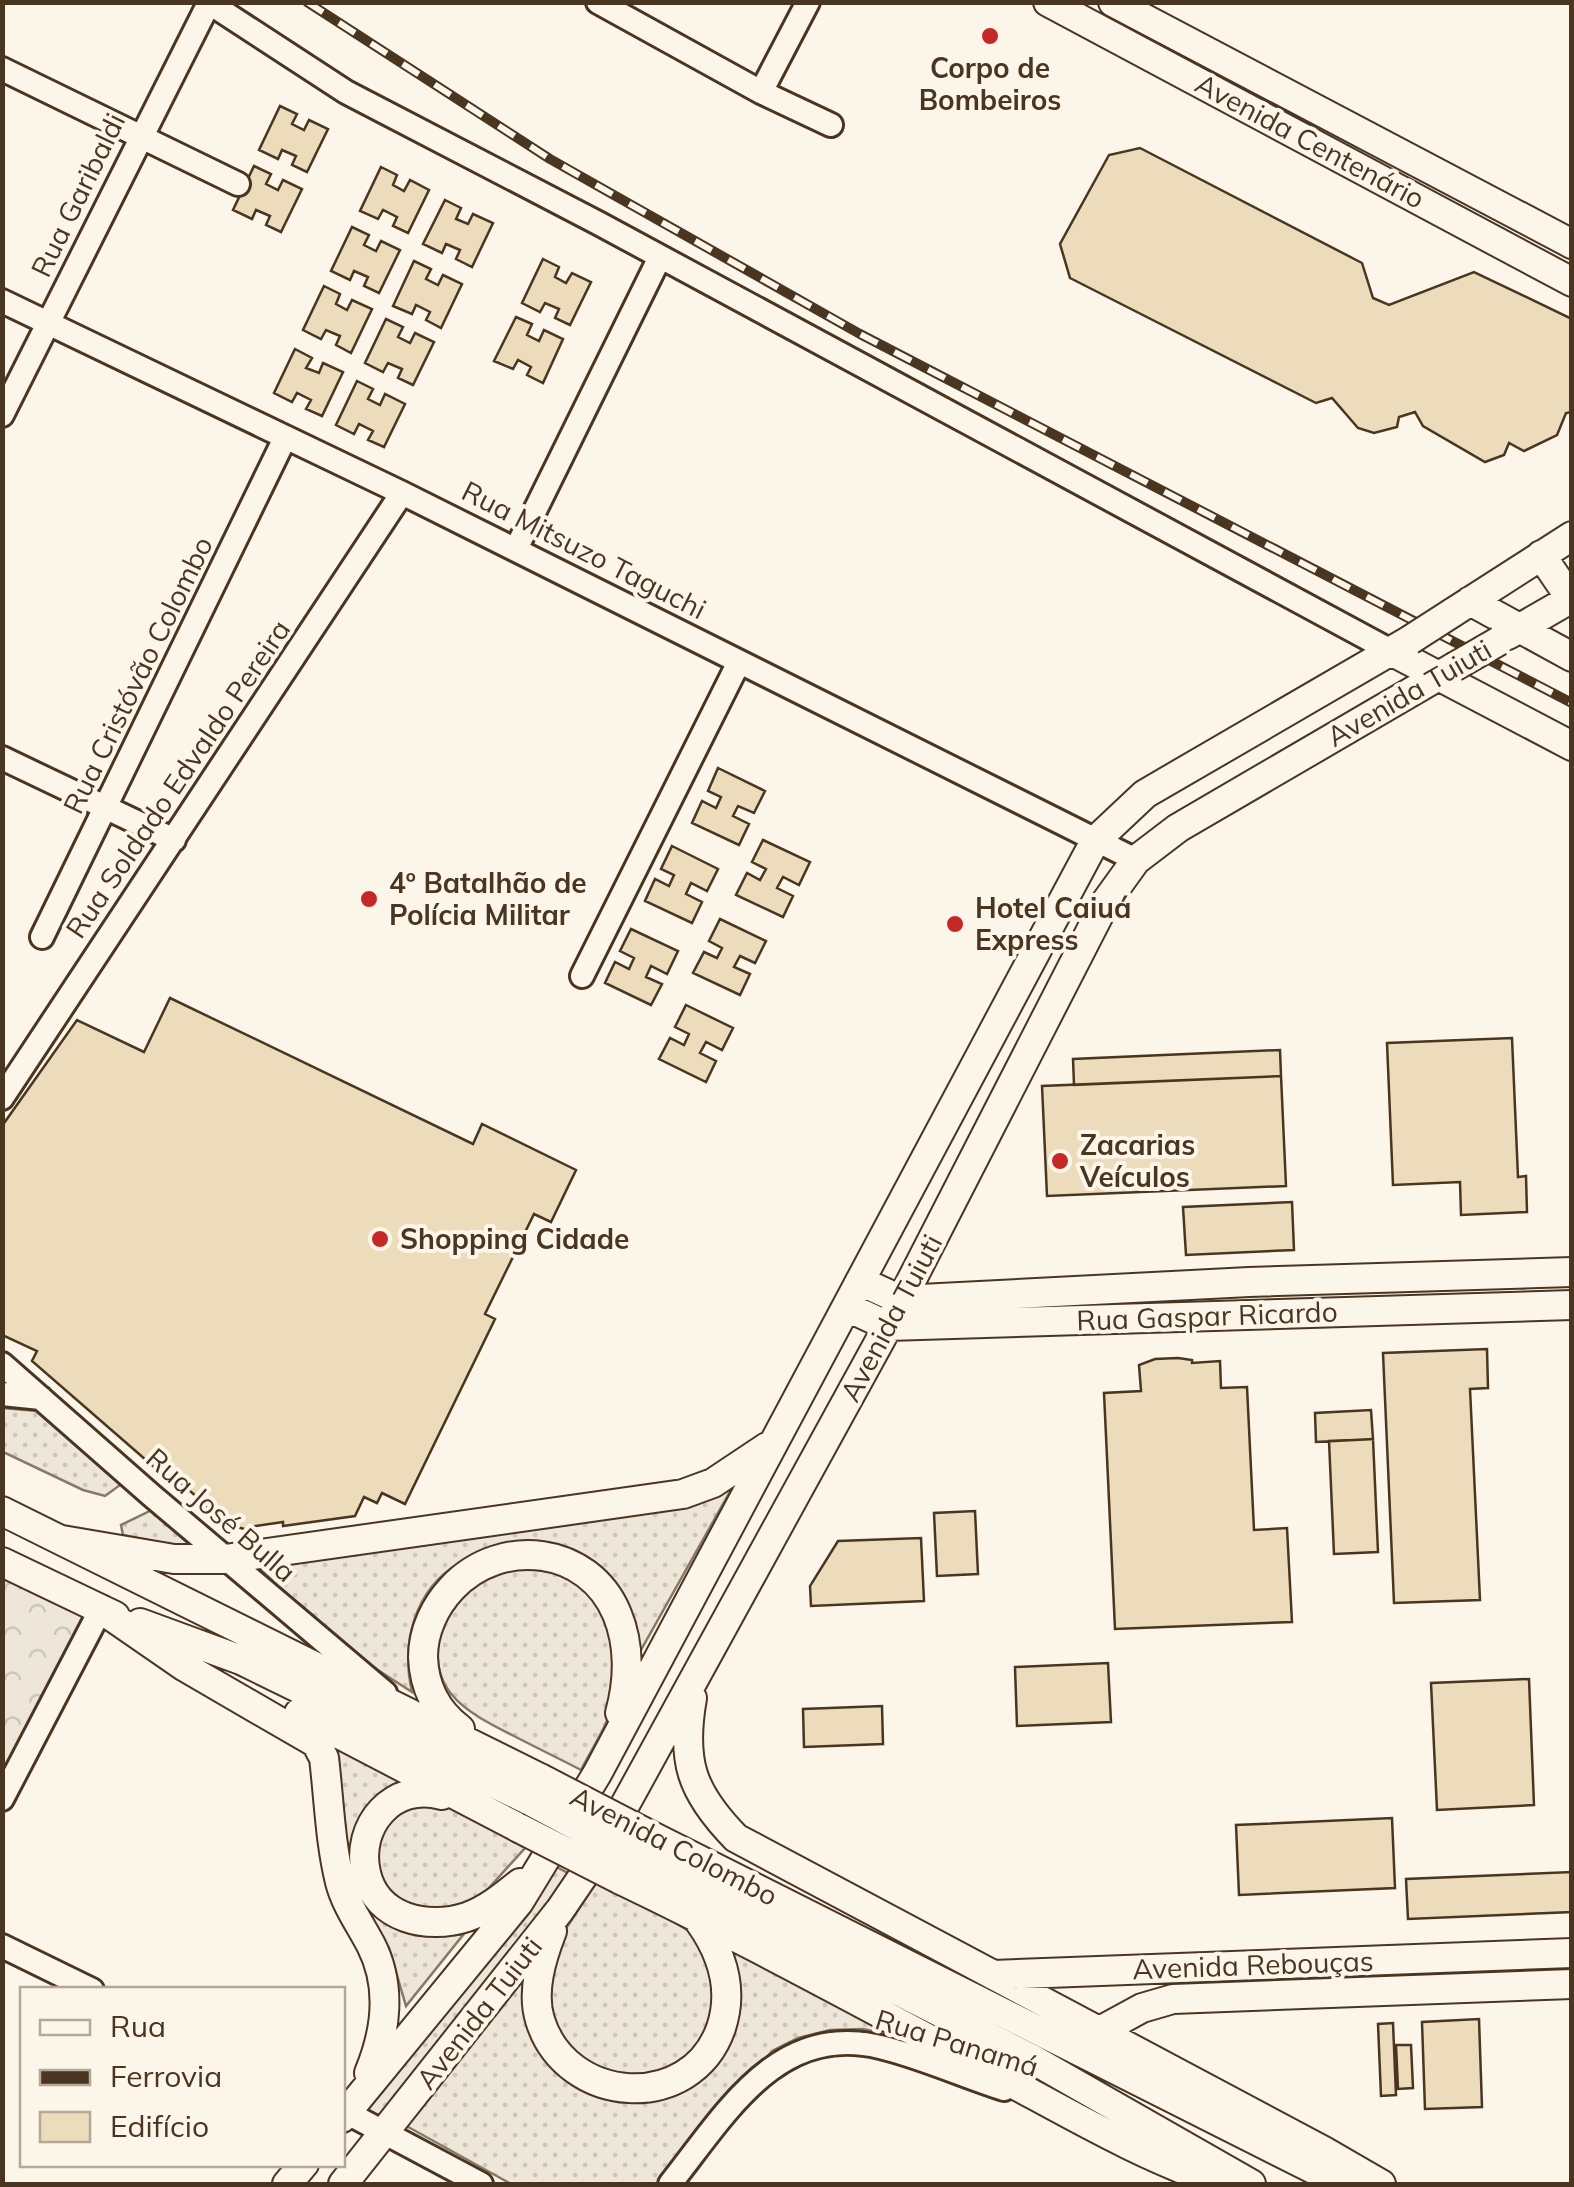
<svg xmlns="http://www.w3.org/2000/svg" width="1574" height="2187" viewBox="0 0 1574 2187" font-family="Mulish,sans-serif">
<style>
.grass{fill:url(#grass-dots);stroke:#887966;stroke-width:2.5}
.park{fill:url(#park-crowns);stroke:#887966;stroke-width:2.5}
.building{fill:#ecdcbc;stroke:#4a3520;stroke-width:2.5}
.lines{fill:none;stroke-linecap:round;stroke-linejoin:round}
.minor-casing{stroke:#4a3520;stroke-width:28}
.major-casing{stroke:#4a3520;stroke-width:32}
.minor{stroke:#fbf6e9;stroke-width:22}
.major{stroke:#fbf6e9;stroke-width:28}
.rail-casing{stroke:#4a3520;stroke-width:10}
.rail{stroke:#fbf6e9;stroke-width:6;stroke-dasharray:19;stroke-linecap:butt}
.major-bridge-casing{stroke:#4a3520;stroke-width:32;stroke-linecap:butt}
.major-bridge{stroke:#fbf6e9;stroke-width:28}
.poi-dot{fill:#c62828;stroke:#fbf6e9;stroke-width:4}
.labels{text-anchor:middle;stroke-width:8;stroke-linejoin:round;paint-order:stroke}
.poi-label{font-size:28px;font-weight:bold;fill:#4a3520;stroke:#fbf6e9;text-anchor:start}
.street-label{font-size:28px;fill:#4a3520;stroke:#fbf6e9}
</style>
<defs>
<pattern id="grass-dots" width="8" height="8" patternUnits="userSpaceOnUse" patternTransform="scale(2.5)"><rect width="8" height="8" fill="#ede6d9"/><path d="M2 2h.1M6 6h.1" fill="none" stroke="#cdc6ba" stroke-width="1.8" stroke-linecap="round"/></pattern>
<pattern id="park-crowns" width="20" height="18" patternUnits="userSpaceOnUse" patternTransform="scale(2.5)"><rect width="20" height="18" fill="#ede6d9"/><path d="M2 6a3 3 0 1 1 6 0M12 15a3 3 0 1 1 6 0" fill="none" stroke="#cdc6ba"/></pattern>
</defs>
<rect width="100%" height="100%" fill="#fbf6e9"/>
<!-- grass -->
<path class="grass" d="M2 1408 38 1411 52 1417 127 1480 105 1496 83 1490 3 1452Z
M732 1488 637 1657 601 1577C580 1571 511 1546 495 1547 483 1548 470 1557 459 1563 414 1590 401 1643 412 1692L336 1643 252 1561 701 1499Z
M154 1509 193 1544 187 1548 123 1535 121 1525Z
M507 1568C573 1568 613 1588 615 1660 615 1672 618 1687 615 1699 608 1724 593 1747 581 1770 558 1758 535 1747 512 1735 464 1711 424 1689 442 1627 452 1594 477 1579 507 1568Z
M330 1742 401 1781C394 1789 388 1790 380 1795 359 1809 352 1839 348 1862L339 1793V1758L328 1748Z
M433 1797 525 1848 487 1890 455 1911 415 1915 375 1881 374 1830 389 1813Z
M555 1866 573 1876 385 2114 375 2115 365 2109Z
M600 1877 697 1936 711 1951 716 1993 704 2041 682 2064 649 2076 603 2074 553 2036 542 1981 551 1951Z
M352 1881C396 1930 398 1931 463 1935L406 2006 389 1948 364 1911Z
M727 1944 896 2027 891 2035 863 2029 830 2030 798 2038 772 2051 657 2184H511L401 2123 521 1974 527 2014 582 2084 710 2068Z"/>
<!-- park -->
<path class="park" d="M3 1562 101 1609 3 1797Z"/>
<!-- building -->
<path class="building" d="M280 106 297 114 292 124 304 130 309 120 328 129 307 172 292 165 296 156 282 150 278 159 259 150Z
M1140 148 1362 263 1373 298 1389 305 1474 272 1572 319V412L1566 413 1557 435 1524 451 1509 443 1504 455 1485 462 1423 426 1415 412 1399 417 1397 427 1374 433 1358 428 1332 398 1316 403 1070 278 1060 244 1109 155Z
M254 166 271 174 266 184 278 190 283 180 302 189 281 232 266 225 270 216 256 210 252 219 233 210Z
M381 167 397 175 393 185 404 191 410 180 429 190 408 233 393 226 397 217 383 210 378 219 360 211Z
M445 200 461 208 456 219 468 224 473 214 493 223 472 267 456 259 460 250 446 244 442 253 423 244Z
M352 227 369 235 364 245 376 251 381 241 400 250 379 293 364 286 368 277 354 271 350 280 331 271Z
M543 259 559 267 555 277 566 283 572 273 591 282 570 325 555 318 559 309 545 303 540 312 522 303Z
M414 261 431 269 426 279 438 285 443 275 462 284 441 328 426 320 430 312 416 305 412 314 393 306Z
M324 286 340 294 336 304 347 310 352 300 372 309 351 353 336 345 340 336 326 330 321 339 303 330Z
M516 317 532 324 527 335 539 341 544 330 563 339 543 383 527 375 531 367 518 360 513 369 494 361Z
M386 319 403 327 398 337 410 343 415 333 434 342 413 385 398 378 402 369 388 363 383 372 365 363Z
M295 349 312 358 306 368 319 373 323 363 343 372 322 416 306 409 311 400 297 393 292 402 274 393Z
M357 381 373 389 368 399 380 405 385 394 405 404 384 447 368 440 373 431 359 424 354 434 336 425Z
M718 768 765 791 754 813 738 806 733 816 749 824 739 845 692 823 702 801 716 808 721 797 708 791Z
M763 840 810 862 799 885 783 877 777 888 793 896 783 917 736 895 747 873 760 880 766 869 752 862Z
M672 846 718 869 707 891 691 883 686 894 702 902 692 923 645 901 655 879 669 886 674 875 661 869Z
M720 919 766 941 755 963 740 956 734 967 750 974 740 995 693 973 704 952 717 958 722 948 709 941Z
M631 929 678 951 667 974 651 966 646 977 662 984 651 1005 605 983 615 962 629 969 634 958 620 951Z
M170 998 473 1144 482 1124 576 1170 551 1222 534 1214 485 1314 495 1319 405 1504 382 1493 377 1503 364 1497 355 1516 283 1526V1522L249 1527 248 1530 233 1526 209 1512 205 1504 158 1463 154 1467 32 1361 37 1351 2 1335V1126L77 1020 144 1052Z
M686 1005 733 1028 722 1050 706 1042 700 1053 716 1061 706 1082 659 1059 670 1038 684 1045 689 1034 675 1027Z
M1512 1038 1518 1177 1526 1176 1527 1212 1461 1215 1460 1182 1393 1185 1387 1043Z
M1280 1050 1281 1076 1074 1085 1073 1059Z
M1281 1076 1286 1186 1047 1196 1042 1086Z
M1292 1202 1294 1250 1186 1255 1183 1207Z
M1487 1349 1488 1388 1470 1389 1480 1600 1394 1603 1383 1353Z
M1178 1358 1192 1360V1363L1220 1361 1221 1388 1247 1387 1254 1530 1287 1528 1292 1622 1115 1629 1104 1393 1141 1391 1139 1365 1155 1359Z
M1371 1410 1373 1439 1316 1442 1315 1413Z
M1373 1439 1378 1552 1334 1554 1329 1441Z
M975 1511 978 1574 937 1576 934 1513Z
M921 1538 924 1601 811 1606 810 1586 838 1541Z
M1108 1663 1111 1722 1017 1726 1015 1667Z
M1529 1679 1534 1805 1437 1810 1431 1683Z
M882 1706 883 1744 804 1747 803 1709Z
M1392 1818 1395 1888 1239 1895 1236 1825Z
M1572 1872V1912L1408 1919 1406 1879Z
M1479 2019 1482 2107 1425 2109 1422 2022Z
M1393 2023 1396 2095 1381 2096 1378 2024Z
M1396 2045H1411L1413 2088 1398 2089Z"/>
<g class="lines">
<defs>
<path id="minor" d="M208 2 346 92 598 223 1391 651
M598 2 761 92 831 125
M2 69 238 184
M761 92 808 2
M2 301 402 493 1136 860
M2 415 209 3
M516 549 660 257
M2 758 174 840
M42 937 285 438
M582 976 739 662
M2 1098 402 493
M2 1364 151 1495 385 1693
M2 1394 41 1398
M2 1799 101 1609
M2 1946 92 1990
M342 2110 481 2184
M670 2184C725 2115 777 2022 880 2047 922 2057 963 2076 1004 2089"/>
<path id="major" d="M1048 2 1572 282
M1113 2 1572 244
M1541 555 1571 599
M1470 601 1572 657
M1452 613 1572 536
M1508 635 1572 598
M1391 651 1572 746
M860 1281 901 1300 1249 1282 1572 1272
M847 1307 888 1326 1572 1305
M2 1511 540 1778
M62 1540 174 1559H225L683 1494 713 1483 767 1447
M2 1562 115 1616
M101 1609 185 1667 316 1743 324 1758C329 1799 330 1842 340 1882 346 1905 360 1924 371 1945 392 1986 386 2032 369 2073
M140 1623 241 1660 530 1801
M692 1698C681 1761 691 1792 736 1838L1324 2151 1381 2184
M299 1713 519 1828
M460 1729C436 1711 424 1687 423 1657 423 1631 435 1606 452 1588 501 1536 589 1546 617 1614 630 1645 629 1681 620 1713
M442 1795C393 1781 355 1826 366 1873 376 1919 428 1930 467 1917 487 1910 504 1896 520 1883
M644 1832 1343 2184
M631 1855 1032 2059 1251 2184
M619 1879C747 1940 871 2009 997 2075 1070 2114 1144 2158 1223 2184
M552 1931C542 1957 531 1991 540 2020 566 2105 691 2114 721 2028 734 1989 722 1953 699 1921
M993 1975 1572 1953
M1085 2039 1142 2008 1173 1999 1572 1984
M342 2118 519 1902 597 1774 1095 841 1145 794 1410 640
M287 2184 304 2164
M343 2184 560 1910 598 1854 888 1326 1105 903 1136 860 1178 828 1454 667"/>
</defs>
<!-- minor casing -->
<use href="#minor" class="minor-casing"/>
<!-- major casing -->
<use href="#major" class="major-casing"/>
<!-- minor -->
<use href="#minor" class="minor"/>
<!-- major -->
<use href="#major" class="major"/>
<defs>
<path id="rail" d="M307 2 550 159 860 334 1572 703"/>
</defs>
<!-- rail casing -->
<use href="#rail" class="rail-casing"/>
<!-- rail -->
<use href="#rail" class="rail"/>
<defs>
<path id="major-bridge" d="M1410 640 1452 613
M1454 667 1499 641
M540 1778 644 1832
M530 1801 631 1855
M519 1828 619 1879"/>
</defs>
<!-- major-bridge casing -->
<use href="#major-bridge" class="major-bridge-casing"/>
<!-- major-bridge -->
<use href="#major-bridge" class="major-bridge"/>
</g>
<!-- markers -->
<g class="poi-dot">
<circle cx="990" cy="36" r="10"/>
<circle cx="369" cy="899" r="10"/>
<circle cx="955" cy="924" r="10"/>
<circle cx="1060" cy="1161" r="10"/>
<circle cx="380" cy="1239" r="10"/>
</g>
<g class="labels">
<!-- poi labels -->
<g class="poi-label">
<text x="990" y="78" text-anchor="middle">Corpo de<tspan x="990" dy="32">Bombeiros</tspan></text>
<text x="389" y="893">4º Batalhão de<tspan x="389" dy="32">Polícia Militar</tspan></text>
<text x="975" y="918">Hotel Caiuá<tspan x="975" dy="32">Express</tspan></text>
<text x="1080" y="1155">Zacarias<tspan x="1080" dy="32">Veículos</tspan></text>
<text x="400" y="1249">Shopping Cidade</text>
</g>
<!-- street labels -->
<g class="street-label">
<text transform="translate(1310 141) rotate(28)" y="10">Avenida Centenário</text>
<text transform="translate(78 195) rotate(-64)" y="10">Rua Garibaldi</text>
<text transform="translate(584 550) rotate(27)" y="10">Rua Mitsuzo Taguchi</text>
<text transform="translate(138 675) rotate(-64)" y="10">Rua Cristóvão Colombo</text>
<text transform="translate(1409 693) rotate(-30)" y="10">Avenida Tuiuti</text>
<text transform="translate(178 779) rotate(-56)" y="10">Rua Soldado Edvaldo Pereira</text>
<text transform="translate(1207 1316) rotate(-2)" y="10">Rua Gaspar Ricardo</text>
<text transform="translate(891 1318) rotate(-62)" y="10">Avenida Tuiuti</text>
<text transform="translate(221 1515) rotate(41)" y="10">Rua José Bulla</text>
<text transform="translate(674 1846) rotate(27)" y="10">Avenida Colombo</text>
<text transform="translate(1253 1965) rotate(-2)" y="10">Avenida Rebouças</text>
<text transform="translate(479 2013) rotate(-52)" y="10">Avenida Tuiuti</text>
<text transform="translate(957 2043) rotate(17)" y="10">Rua Panamá</text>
</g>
</g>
<!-- border -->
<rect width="1574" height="2187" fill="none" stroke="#4a3520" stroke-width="10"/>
<!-- legend -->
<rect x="20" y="1987" width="325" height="180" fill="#fbf6e9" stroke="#b4a999" stroke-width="2.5"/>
<rect x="40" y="2020" width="50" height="15" fill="#fbf6e9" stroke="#b4a999" stroke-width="2.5"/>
<text x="110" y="2037" font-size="30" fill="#4a3520">Rua</text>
<rect x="40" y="2070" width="50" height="15" fill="#4a3520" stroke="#b4a999" stroke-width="2.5"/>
<text x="110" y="2087" font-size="30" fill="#4a3520">Ferrovia</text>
<rect x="40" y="2112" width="50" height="30" fill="#ecdcbc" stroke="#b4a999" stroke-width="2.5"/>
<text x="110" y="2137" font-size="30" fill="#4a3520">Edifício</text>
</svg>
